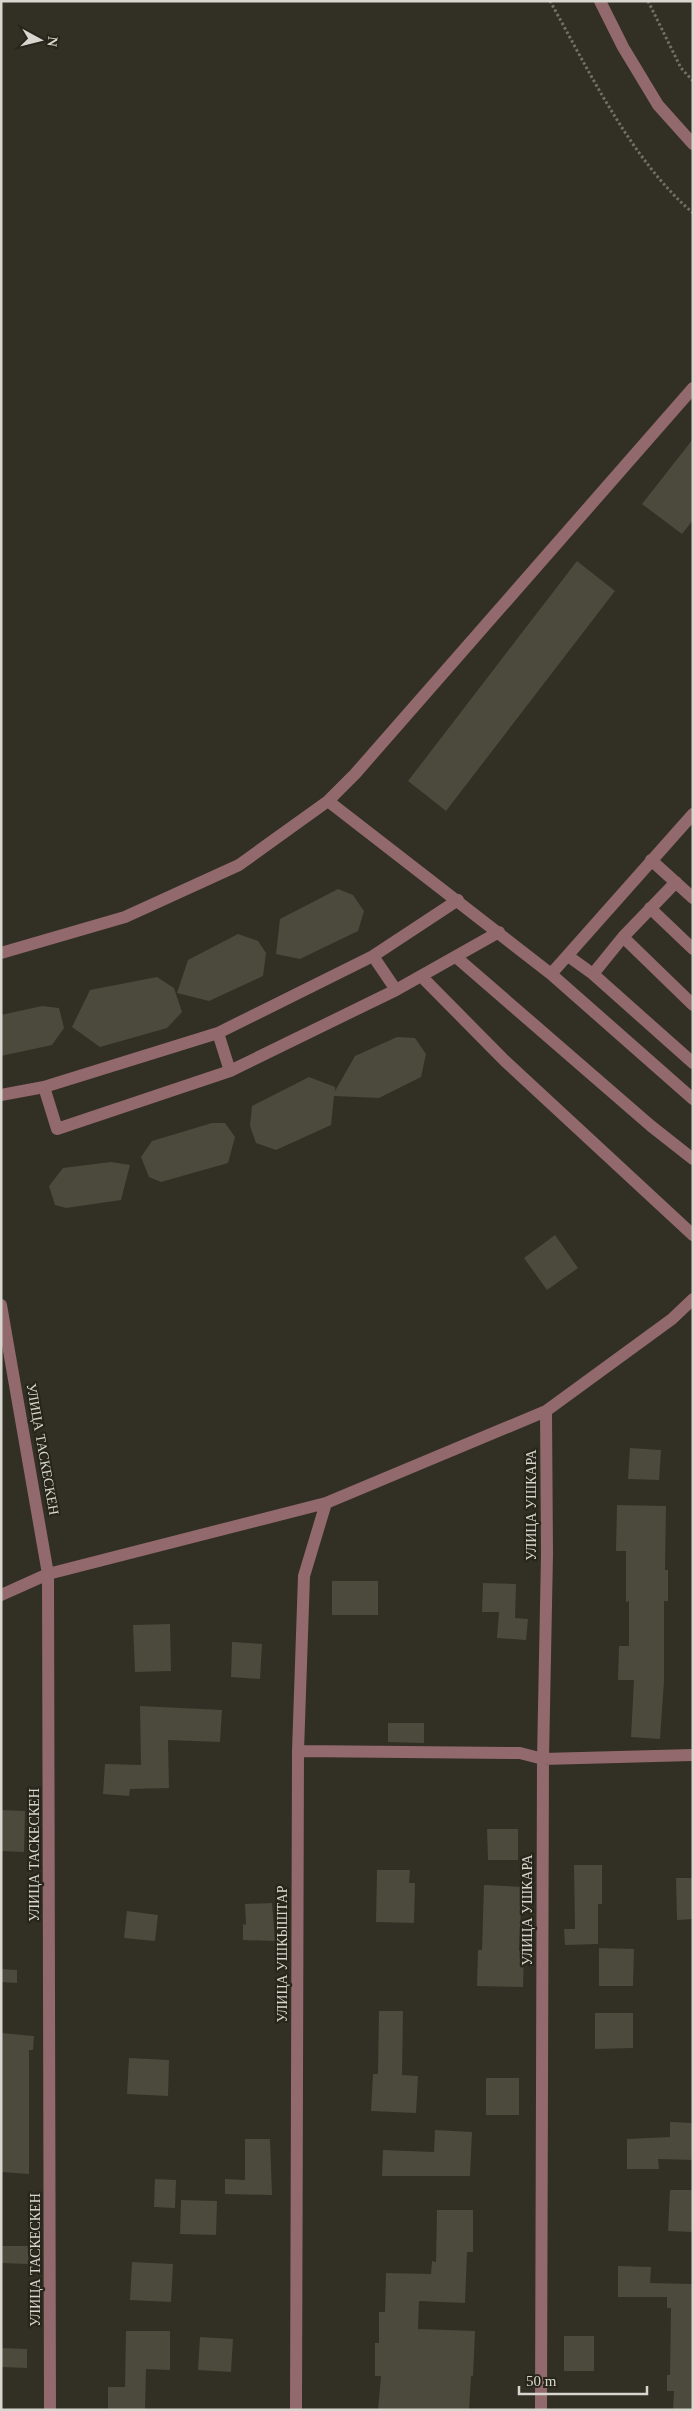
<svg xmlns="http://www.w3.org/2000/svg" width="694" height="2411" viewBox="0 0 694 2411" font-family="Georgia,serif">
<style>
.building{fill:#4c493d}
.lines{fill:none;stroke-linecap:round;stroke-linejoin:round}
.path{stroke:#727066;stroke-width:3;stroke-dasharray:2.5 2.5;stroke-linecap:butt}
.minor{stroke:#92696c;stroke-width:12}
.labels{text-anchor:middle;stroke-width:4.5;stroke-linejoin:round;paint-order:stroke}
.street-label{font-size:14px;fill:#d8d7cf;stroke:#28261a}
</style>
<rect width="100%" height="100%" fill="#322f24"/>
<!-- building -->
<path class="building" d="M693 439V520L682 534 642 504Z
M577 561 615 591 446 811 408 781Z
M338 889 353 895 364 911 358 931 300 959 276 954 280 919Z
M238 934 258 941 266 953 263 976 209 1001 177 993 188 960Z
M157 977 174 988 182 1012 167 1028 100 1047 72 1027 90 990Z
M42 1006 59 1008 64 1028 52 1045 1 1056V1015Z
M397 1037 415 1038 426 1054 421 1077 379 1098 334 1096 331 1125 276 1150 256 1143 250 1126 252 1106 309 1077 335 1087V1091L355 1056Z
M212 1123H225L235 1137 228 1163 161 1182 149 1177 141 1157 152 1141Z
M111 1162 130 1165 121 1200 66 1208 55 1205 49 1186 63 1168Z
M555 1235 578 1268 547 1290 524 1258Z
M630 1448 661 1450 659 1480 628 1479Z
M617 1505 666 1506 665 1570H668V1601H664V1681L660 1739 631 1737 634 1680H618L619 1646H629V1601L626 1602V1551H616Z
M332 1581H378V1615H332Z
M483 1583 516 1584 515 1618 528 1619 526 1640 497 1638 499 1612H482Z
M170 1624 171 1671 135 1672 133 1625Z
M232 1642 262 1644 260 1679 231 1677Z
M140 1706 222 1710 220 1742 168 1740 169 1788 130 1789 129 1796 103 1794 105 1764 141 1765Z
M388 1723H424V1743L388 1742Z
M1 1810 25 1811 24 1852 1 1851Z
M487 1829H518V1860H488Z
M574 1865H602V1904H598V1944L565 1945 564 1929H575Z
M377 1870H410L409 1883H415L414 1923 376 1922Z
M676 1878H693V1919L677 1920Z
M484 1885 522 1887 519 1951H524L523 1987 477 1986 478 1950H482Z
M272 1903 275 1941 243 1940V1924L246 1925 245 1904Z
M127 1911 158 1915 155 1941 124 1938Z
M599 1948 634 1949 633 1986H599Z
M1 1969 17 1970V1983L1 1982Z
M379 2011H403L402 2075 418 2076 416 2113 371 2111 373 2074H378Z
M595 2013H633V2048L595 2049Z
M1 2033 34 2036 33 2050H29V2174L1 2172Z
M129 2058 169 2060 168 2096 127 2094Z
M486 2078H519V2115H486Z
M670 2122 693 2123V2160L658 2159 659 2169H627V2139L670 2137Z
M435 2130 472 2132 470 2176H382L383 2150 434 2152Z
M245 2139H270L272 2195 225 2194V2179L245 2180Z
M155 2179 176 2180 175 2208 154 2207Z
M670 2190H693V2232L668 2231Z
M181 2200 217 2201 216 2235 180 2234Z
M437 2210H473V2252H467L465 2303 419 2301 418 2329 475 2331 473 2376H471L469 2410H378L381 2376H375V2343H379V2312H385L386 2273 431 2274 432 2261 436 2262Z
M1 2246H28V2264L1 2263Z
M132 2262 173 2264 171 2302 130 2300Z
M618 2266 651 2267 650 2283 693 2284V2410H673L674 2391H667V2375H670L671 2308H667V2297H618Z
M126 2331H170V2370L146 2369 145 2410H108V2387H125Z
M564 2336H594V2371H564Z
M200 2337 233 2339 231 2372 198 2370Z
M1 2348 27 2349V2368L1 2367Z"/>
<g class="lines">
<!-- path -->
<path class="path" d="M550 1C589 71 632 161 693 213
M648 1 681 68 693 81"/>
<!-- minor -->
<path class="minor" d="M600 1 623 47 658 105 693 144
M328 801 355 774 693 388
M651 860 693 898
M650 908 693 949
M623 937 693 1005
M1 953 125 917 239 865 328 801 551 974 693 1099
M373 956 458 900
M568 956 593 974 693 1063
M456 957 651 1126 693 1159
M551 974 693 814
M593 974 623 937 676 882
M421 976 505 1061 693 1235
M396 990 230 1071 57 1129 44 1087 218 1033 373 956 396 990 499 932
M218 1033 230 1071
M1 1095 44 1087
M1 1305 48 1574 50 2410
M1 1595 48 1574 326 1503 546 1411 672 1319 693 1299
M298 1751 520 1753 543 1759 693 1755
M296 2410 298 1751 304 1576 326 1503
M541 2410 543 1759 547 1554 546 1411"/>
</g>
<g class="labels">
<!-- street labels -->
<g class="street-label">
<text transform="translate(43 1449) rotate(80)" y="5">УЛИЦА ТАСКЕСКЕН</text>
<text transform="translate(531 1505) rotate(-90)" y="5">УЛИЦА УШКАРА</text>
<text transform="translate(34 1855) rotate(-90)" y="5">УЛИЦА ТАСКЕСКЕН</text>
<text transform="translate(527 1910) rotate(-90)" y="5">УЛИЦА УШКАРА</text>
<text transform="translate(282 1954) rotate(-90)" y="5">УЛИЦА УШКЫШТАР</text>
<text transform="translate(35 2260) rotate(-90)" y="5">УЛИЦА ТАСКЕСКЕН</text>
</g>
</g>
<!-- border -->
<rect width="694" height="2411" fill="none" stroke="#d8d7cf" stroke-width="5"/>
<!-- north arrow -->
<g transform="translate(40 40) rotate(97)" stroke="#28261a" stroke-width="4" paint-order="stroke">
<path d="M0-4L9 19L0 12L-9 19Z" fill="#d8d7cf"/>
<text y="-8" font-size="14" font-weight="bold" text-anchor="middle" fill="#d8d7cf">N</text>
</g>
<!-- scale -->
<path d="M519 2386v8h128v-8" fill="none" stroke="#d8d7cf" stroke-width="2.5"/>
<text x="526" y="2386" font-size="15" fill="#d8d7cf" stroke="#28261a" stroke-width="4" paint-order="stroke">50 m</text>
</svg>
